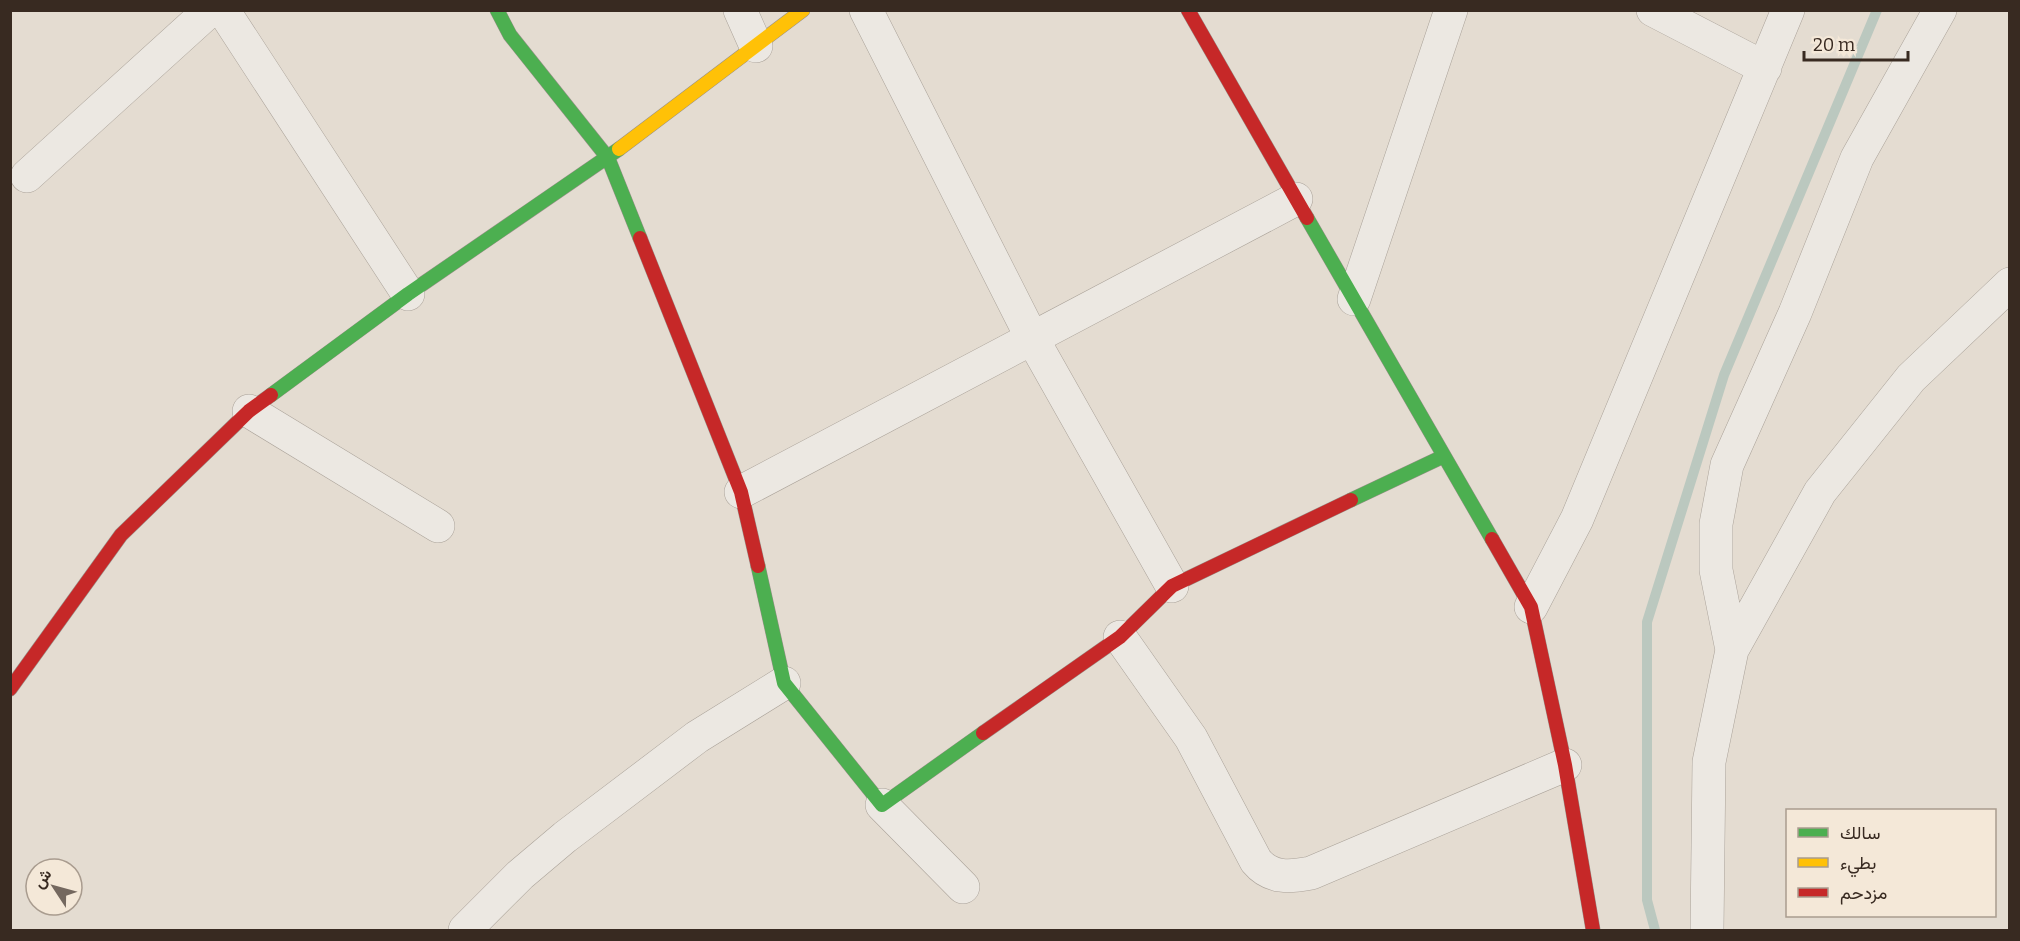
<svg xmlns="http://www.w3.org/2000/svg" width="2020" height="941" viewBox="0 0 2020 941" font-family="Bitter,Vazirmatn,serif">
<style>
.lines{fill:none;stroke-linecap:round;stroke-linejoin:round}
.stream{stroke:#bbc8bf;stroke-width:10}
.street-casing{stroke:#aaa299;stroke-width:34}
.fast-casing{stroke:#99918a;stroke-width:15}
.slow-casing{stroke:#99918a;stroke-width:15}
.jam-casing{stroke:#99918a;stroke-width:15}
.street{stroke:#ece8e2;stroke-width:33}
.fast{stroke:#4caf50;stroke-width:14}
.slow{stroke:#ffc107;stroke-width:14}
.jam{stroke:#c62828;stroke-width:14}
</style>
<rect width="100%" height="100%" fill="#e4dcd1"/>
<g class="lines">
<!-- stream -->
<path class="stream" d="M1655 930 1647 900V622L1724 375 1877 10"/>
<defs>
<path id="street" d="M223 10 408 294
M740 10 756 46
M866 10 1032 338 1172 586
M1653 10 1765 68
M27 176 210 10
M1354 299 1451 10
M249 411 438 526
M741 492 1296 199
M1531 607 1577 519 1788 10
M1120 637 1191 738 1256 861C1271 879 1290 877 1311 873L1565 765
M1732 650 1716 570V524L1727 465 1795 313 1857 158 1940 10
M882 805 963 887
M465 930 520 875 565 837 697 737 784 683
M1707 930 1709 762 1732 650 1820 492 1911 378 2010 284"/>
<path id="fast" d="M497 10 510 35 608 158 640 238
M1307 218 1492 539
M271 395 408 294 619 149
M1351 500 1444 456
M758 566 784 683 882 805 983 733"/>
<path id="slow" d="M619 149 803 10"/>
<path id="jam" d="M1188 10 1307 218
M640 238 741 492 758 566
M1492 539 1531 607 1565 765 1593 930
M10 689 121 535 249 411 271 395
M983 733 1120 637 1172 586 1351 500"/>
</defs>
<!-- street casing -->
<use href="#street" class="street-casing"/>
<!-- fast casing -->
<use href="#fast" class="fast-casing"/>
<!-- slow casing -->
<use href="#slow" class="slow-casing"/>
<!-- jam casing -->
<use href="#jam" class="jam-casing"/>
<!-- street -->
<use href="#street" class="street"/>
<!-- fast -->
<use href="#fast" class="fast"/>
<!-- slow -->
<use href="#slow" class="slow"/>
<!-- jam -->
<use href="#jam" class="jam"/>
</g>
<!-- border -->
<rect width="2020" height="941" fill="none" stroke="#382a21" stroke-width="24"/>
<!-- legend -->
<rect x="1786" y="809" width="210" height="108" fill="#f4e8d8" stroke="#a99c8f" stroke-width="1.5"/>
<rect x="1798" y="828" width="30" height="9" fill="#4caf50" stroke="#a99c8f" stroke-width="1.5"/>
<text x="1840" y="839" font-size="18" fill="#382a21">سالك</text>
<rect x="1798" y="858" width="30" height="9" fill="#ffc107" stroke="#a99c8f" stroke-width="1.5"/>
<text x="1840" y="869" font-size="18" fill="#382a21">بطيء</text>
<rect x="1798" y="888" width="30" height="9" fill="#c62828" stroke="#a99c8f" stroke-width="1.5"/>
<text x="1840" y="899" font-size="18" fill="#382a21">مزدحم</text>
<!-- north arrow -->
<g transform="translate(54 887) rotate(306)"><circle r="28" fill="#f4e8d8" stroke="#a99c8f" stroke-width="1.5"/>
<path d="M0-4.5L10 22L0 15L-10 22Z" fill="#74685f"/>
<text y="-9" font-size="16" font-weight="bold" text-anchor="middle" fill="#382a21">ش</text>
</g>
<!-- scale -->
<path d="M1804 51v9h104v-9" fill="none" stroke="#382a21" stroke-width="3"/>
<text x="1813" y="51" font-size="18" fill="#382a21" stroke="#f4e8d8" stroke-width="4.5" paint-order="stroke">20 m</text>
</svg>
